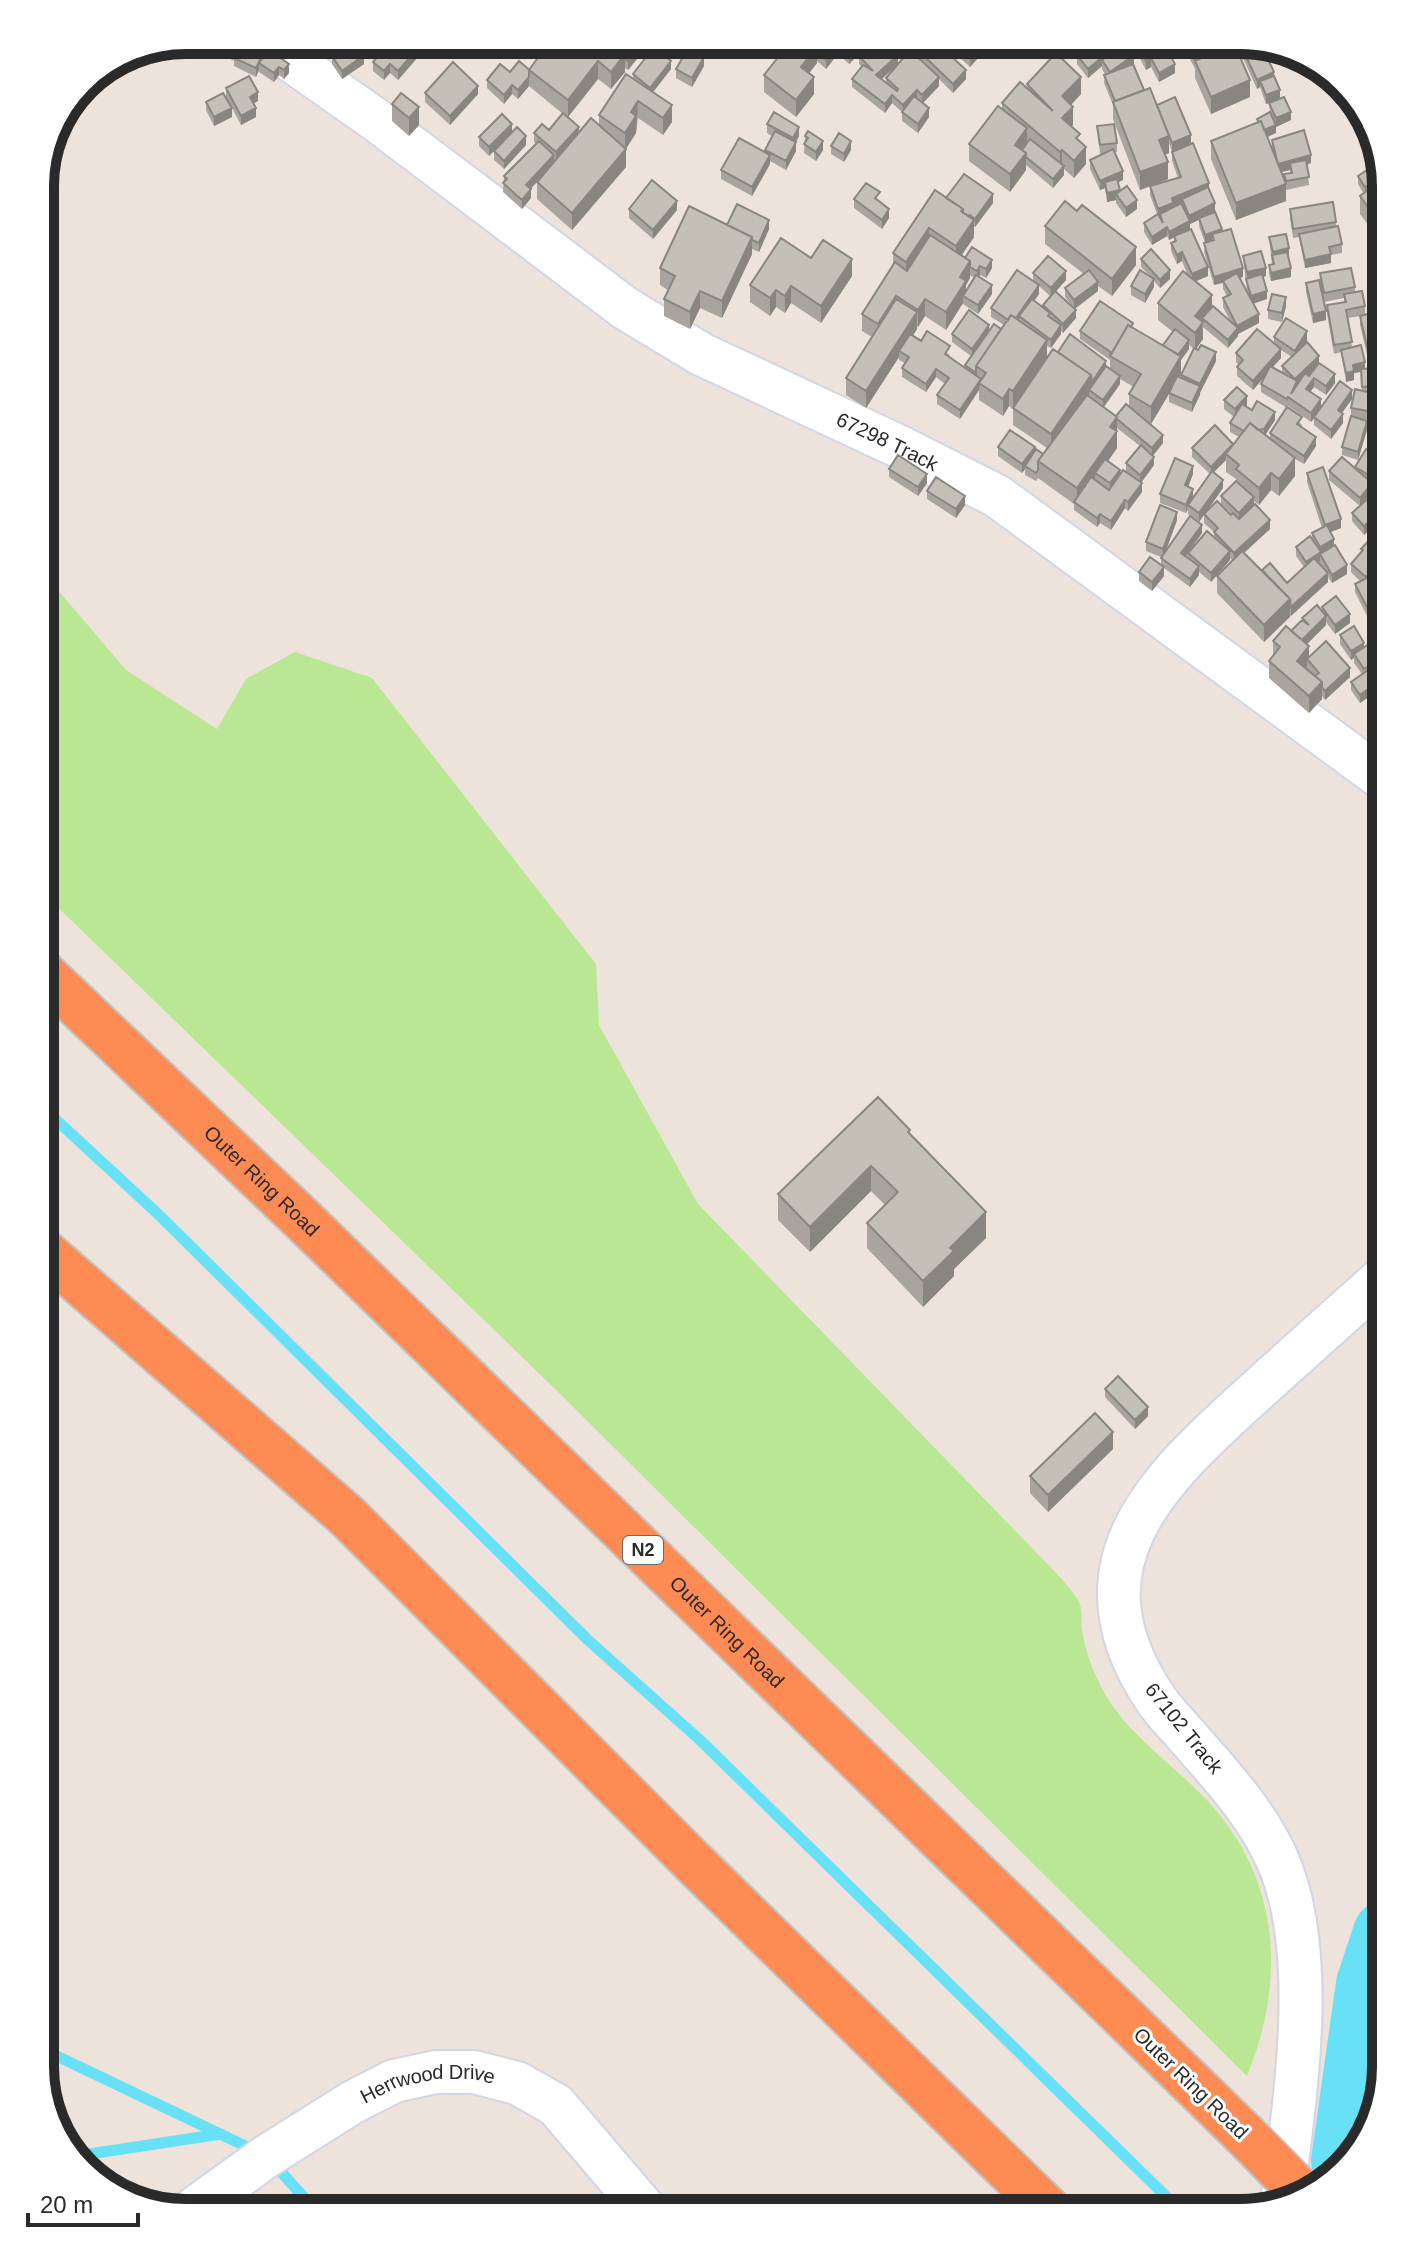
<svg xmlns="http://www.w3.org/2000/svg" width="1426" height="2253" viewBox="0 0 1426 2253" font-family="Helvetica,sans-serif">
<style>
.green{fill:#bae794}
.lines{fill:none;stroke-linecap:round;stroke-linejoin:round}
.stream{stroke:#68e0f6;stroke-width:11}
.river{stroke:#68e0f6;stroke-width:66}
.minor-casing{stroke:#d0d6e4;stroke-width:46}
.motorway-casing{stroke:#c3c3c3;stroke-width:48}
.minor{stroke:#fff;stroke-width:42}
.motorway{stroke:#ff8b54;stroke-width:44}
.motorway-bridge-casing{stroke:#c3c3c3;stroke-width:48;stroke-linecap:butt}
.motorway-bridge{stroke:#ff8b54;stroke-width:44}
.wall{fill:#a9a49d;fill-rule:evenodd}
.shaded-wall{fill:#898680}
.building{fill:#c4bfb7;stroke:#898680;stroke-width:2}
.labels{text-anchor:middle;stroke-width:6;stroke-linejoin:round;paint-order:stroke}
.shield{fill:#fff;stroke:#6a6a6a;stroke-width:2}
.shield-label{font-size:18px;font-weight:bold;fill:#2a2a2a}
.street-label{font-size:20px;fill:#2a2a2a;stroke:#fff}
.rim{fill:none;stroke:#2a2a2a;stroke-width:10}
</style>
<rect width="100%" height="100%" fill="#ede3db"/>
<!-- green -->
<path class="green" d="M40 569 126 670 217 729 246 679 295 652 372 678 596 964 599 1025 698 1204 1029 1545C1045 1562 1065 1580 1078 1600 1083 1608 1081 1620 1082 1630 1086 1657 1098 1685 1114 1708 1139 1742 1176 1768 1205 1798 1280 1877 1287 1978 1247 2076L554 1388 40 890Z"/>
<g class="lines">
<!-- stream -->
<path class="stream" d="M40 1105 157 1213 588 1640 700 1740 1183 2213
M40 2048 256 2151
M76 2156 221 2134
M273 2163 318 2213"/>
<!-- river -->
<path class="river" d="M1344 2161 1369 1984 1386 1933"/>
<defs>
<g id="minor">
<path id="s1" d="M262 40 376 120 625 308 701 354 898 446 997 496 1386 781"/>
<path d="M1282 2203C1294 2102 1319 1957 1278 1861 1257 1813 1220 1774 1186 1735 1176 1723 1163 1711 1155 1698 1067 1566 1155 1483 1251 1396 1296 1355 1341 1315 1386 1275"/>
<path id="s2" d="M188 2213 267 2156 353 2102 394 2081 436 2072H474L517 2083 556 2105 648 2213"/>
</g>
<g id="motorway">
<path id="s3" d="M40 970 303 1220 1243 2133"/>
<path d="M40 1248 347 1516 692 1861 1052 2213"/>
</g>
</defs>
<!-- minor casing -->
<use href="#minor" class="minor-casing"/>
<!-- motorway casing -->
<use href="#motorway" class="motorway-casing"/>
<!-- minor -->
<use href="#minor" class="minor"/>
<!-- motorway -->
<use href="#motorway" class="motorway"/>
<defs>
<path id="motorway-bridge" d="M1243 2133 1306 2197"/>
</defs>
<!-- motorway-bridge casing -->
<use href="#motorway-bridge" class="motorway-bridge-casing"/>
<!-- motorway-bridge -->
<use href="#motorway-bridge" class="motorway-bridge"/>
</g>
<!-- wall -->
<path class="wall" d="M187 40H206L201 48Z
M342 40H355L357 45V40H379V49L364 58V64L342 79 332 64V56L351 42 343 45Z
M467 40H481L474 47Z
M524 40H657L648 53 641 48V54L628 70 625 68V72L611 89 598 79 568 117 579 133 599 125V115L633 79V74L671 69 653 92 672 122 663 135 638 118 636 133 626 149V167L572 230 537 199V182L531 189V198L522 209 503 192 504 176 537 144 534 142V133L549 130 563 114 529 86 518 99 512 94 504 104 487 88V80L510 72 529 69 537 59 524 48Z
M704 40H717L713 46Z
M736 40H763L752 54Z
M768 40H791L781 54 837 46V44L840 40H885L898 63 922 62V59L921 60 900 40H933V43L966 79 953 93 939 79V86L923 103 929 117 918 133 902 121V112L892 103 885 113 852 87V79L862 67 859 64V56L866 50 863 47V50L849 64 837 53V55L826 69 817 61V63L809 73 814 94 796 117 764 92V75L777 59 766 50V42ZM895 67 886 78V82L882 79Z
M940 40H994L970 67Z
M1086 40H1111L1110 41 1114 52 1134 64 1144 90 1191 143 1172 152 1169 143V153L1165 155 1168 179 1140 190 1113 119V105L1104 83 1105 74 1102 69V66L1088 78 1077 64V55L1086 48Z
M1183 40H1206L1212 52H1213L1209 43V40H1230L1250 97 1211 114 1195 78V69L1186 51V46Z
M213 41 266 54 289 73 284 79 279 75 274 82 259 72V70L256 77 234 66V61L213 50Z
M1163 43 1175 73 1159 82 1151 67 1146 70 1138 55V46Z
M1243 50 1274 76 1280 98 1291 120 1276 127V126V133L1267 137 1272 148V140L1311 163 1307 165 1309 185 1286 190V188V201L1236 220 1211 159V141L1257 123V119L1270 112 1269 103 1280 99 1266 104 1260 87 1257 89 1243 58ZM1290 170V173L1284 174V180L1281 172Z
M418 57 398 80 390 73 384 80 373 71V62Z
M704 66 692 87 676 78V69Z
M1027 84 1081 94 1071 105 1073 125 1071 126 1080 142 1086 164 1074 178 1064 169V175L1053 188 1026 165V170L1010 192 969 161V144L1002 109V103L1027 88Z
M226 88 258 101 253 104 256 117 241 125 232 108V117L214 126 206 110V102L226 97Z
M425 93 478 94 450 125 425 102Z
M392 104 419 125 409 136 392 121Z
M1360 109 1371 121 1374 134 1372 135Z
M767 124 799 136 796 142V151L786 170 770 161V164L752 196 721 179V170L765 152V150L772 136 767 133Z
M1097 126 1117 143V152H1115L1123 180 1118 182 1120 191 1137 209 1126 217 1116 203V200L1107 202 1105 188 1100 190 1090 169V160L1104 154H1100Z
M512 132 526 145 504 169 494 160V151L503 141 489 156 479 146V137Z
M805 136 823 150 816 161 804 153Z
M831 146 851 150 844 162 831 154Z
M1172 152 1209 190 1222 231 1243 277 1239 278 1247 292 1243 256 1266 276 1263 277 1267 299 1253 304 1259 323 1238 334V336L1228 348 1203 327V339L1196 349 1216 361 1200 392 1192 412 1169 402V393L1151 424 1163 443 1153 455 1154 465 1141 483 1142 492 1128 511 1125 508 1111 530 1100 523 1097 527 1074 510V504L1038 478 1036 481 1025 475V469L1022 473 998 456V447L1035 451 1043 454 1047 448 1013 425V408L1058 352 1106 367 1110 369V360L1080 339V331L1133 328 1163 345 1173 332 1158 320V303L1188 276 1182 261 1177 264 1171 251V243L1174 241V237L1169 240 1167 236 1152 245 1144 232V223L1157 214 1150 195V186L1178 178 1172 161ZM1199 220V226L1205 243 1204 252 1214 285 1223 283V289L1227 296 1223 298V307L1230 321 1212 307 1195 281 1208 276 1190 229V224ZM1189 345 1194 349 1181 375V377H1179L1181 374V360L1189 349ZM1120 379 1134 387 1129 394V407L1116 416 1104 407 1120 384ZM1117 428 1140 446 1126 463V472L1120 475 1108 461 1117 448Z
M1358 176 1386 186V249L1360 214V196L1364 194 1358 184Z
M946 198 993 203 975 227 974 226V237L962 255 992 268 986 278 980 275 979 277 992 294 978 314 963 304V303L946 330 925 316 918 327 917 326V329L913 335 950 355 949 357 965 368V365L971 356 952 342V334L1001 329 1004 325 991 317V308L1033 281V273L1066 280 1056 291 1072 306 1065 297V288L1084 274 1045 244V226L1136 265 1112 296 1098 286V291L1075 309 1076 318 1063 333 1061 331V334L1051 348 1047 346 1013 409 1009 406 1003 416 979 400V390L960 419 937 404V395L945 384 936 377 926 392 902 377V368L905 363 899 360V357L866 408 846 395V378L872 337 862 331V314L893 265V253ZM970 275 974 278 966 291V285L970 278ZM1039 286 1050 296 1043 305V307L1034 301 1039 294Z
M854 199 889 218 882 229 854 208Z
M629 209 677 210 653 239 629 218Z
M1290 209 1336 222V226L1342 244V253L1331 255V263L1305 268 1299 237 1293 238 1290 217Z
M727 225 769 229 759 252 752 249V254L722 318 700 308 690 329 664 316V299L668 290 660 285V268Z
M1269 237 1289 257H1288L1291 277 1271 281 1269 274V265H1272Z
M811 258 852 276 821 323 791 303 785 313 776 307 770 316 750 302V285Z
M1141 259 1170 279 1160 288 1154 281V287L1145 303 1131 295V286L1149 275 1141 267Z
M1320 273 1355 287V292L1365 306V315L1386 340 1381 379 1380 374 1381 394H1378L1386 396V450L1384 458 1377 456 1386 470 1376 487 1372 485V492L1363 503 1386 482 1364 535 1352 521V513L1360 506 1329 480V471L1355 468V467L1369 451V445L1373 429H1369V420L1374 395H1371L1368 420 1354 417 1367 430 1358 460 1342 455V447L1351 417V408L1362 391 1361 372 1354 373V380L1346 382 1341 352 1334 354 1327 314V305L1344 302V298L1324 302 1326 320 1313 323 1306 292V283L1320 282ZM1360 316V325L1367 355 1374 354 1378 368 1365 369 1352 347 1348 318Z
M1286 306 1282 322 1268 319V310Z
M1274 337 1307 340 1303 346 1319 363 1335 383 1326 395 1314 387 1310 392 1321 407 1352 399 1342 413 1343 423 1331 439 1314 425V419L1311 422 1288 406 1287 407 1302 425 1301 427 1316 446 1304 464 1295 459V476L1279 496 1271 490 1259 505 1254 501V505L1270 529 1244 553 1262 570 1287 583 1304 567 1296 556V547L1312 539V533L1322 528 1307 482V473L1341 528 1331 532 1334 545 1347 574 1332 583 1328 577V582L1290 616 1264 642 1217 593V576L1232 560 1230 558V560L1211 582 1199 572V575L1190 587 1164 568V576L1152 591 1139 581V572L1161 565V557L1146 551V542L1177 520 1166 551 1202 533 1188 553 1214 537V532L1204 523V515L1199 522 1188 514V510L1186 513 1160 503V494L1193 474 1188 487 1193 498 1210 474 1192 457V448L1233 444 1239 437 1230 432V423L1234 417 1224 409V400L1247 405 1245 406 1252 410 1275 420 1265 435 1270 439V433L1287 408 1261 392V384L1265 376 1253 390 1237 376V367L1239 365 1236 362V353L1274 344ZM1281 350 1292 357 1282 366V373L1272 367 1281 358ZM1226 460V472L1236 479V481L1221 496V504L1232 514H1205L1223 488 1213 473Z
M889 469 927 483 918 496 889 477Z
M927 491 965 505 956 518 927 499Z
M1386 526V545L1382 537V528Z
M1386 548V588L1382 581V567L1375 575 1386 598 1380 639 1371 619 1369 620 1355 592V584L1360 581 1351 572V564L1361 553V549Z
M1322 607 1350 623 1335 634 1326 622V625L1307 644 1309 657 1350 677 1325 700 1322 696V699L1309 713 1269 678V661L1273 656V641L1291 631 1302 620V618L1322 610Z
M1340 635 1364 647 1386 669V685L1360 703 1351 690V682L1362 674 1354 663V658L1351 660 1340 644Z
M910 1135 986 1238 954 1269V1276L923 1307 867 1248V1223L885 1205 871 1191 810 1252 778 1220V1194Z
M1105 1389 1148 1416 1135 1429 1105 1397Z
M1113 1449 1048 1512 1030 1493V1476Z"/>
<!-- shaded-wall -->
<path class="shaded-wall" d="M335 40H341V47L302 59V50Z
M343 40H355V41L343 45Z
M379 40V49L364 58V49Z
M474 40H481L474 47Z
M648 40H657L648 53Z
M756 40H763L752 54V45Z
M785 40H791L777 59V51Z
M933 40V48L922 54 921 60V52Z
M978 40H994L970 67V50Z
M1235 40H1247L1235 46Z
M863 41V50L849 64V55Z
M641 45V54L628 70V61Z
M817 46V63L801 84V67Z
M837 46V55L826 69V60Z
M1114 47V56L1102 60V66L1088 78V69Z
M266 48V57L259 63V70L256 77V68Z
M418 48V57L398 80V71Z
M625 54V72L611 89V72Z
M364 55V64L342 79V71Z
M898 55V64L876 84V75Z
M1134 55V64L1110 72Z
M704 57V66L692 87V78Z
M1151 58V67L1146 70V61Z
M598 61V79L568 117V100Z
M671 61V69L650 96V88Z
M289 64V73L284 79V70Z
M390 64V73L384 80V71Z
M1175 64V73L1159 82V73Z
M279 67V75L274 82V73Z
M966 70V79L953 93V84Z
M1274 72V81H1260V87L1257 89V80Z
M529 77V86L518 99V90Z
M814 77V94L796 117V100Z
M939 77V86L922 104V95Z
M1081 77V94L1062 114V96Z
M1250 80V97L1211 114V97Z
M512 85V94L504 104V95Z
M478 86V94L450 125V116Z
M917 90V99L903 113V105Z
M1280 90V98L1266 104V95Z
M258 92V101L250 105V97Z
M892 95V103L885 113V104Z
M638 101 636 133 625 150V133L631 112Z
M672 105V122L663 135V118Z
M419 107V125L409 136V118Z
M1073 107V125L1062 136V118Z
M232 108V117L214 126V117Z
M256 108V117L241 125V116Z
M929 108V117L918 133V124Z
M1291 112V120L1276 127V118Z
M512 124V133L489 156V147Z
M1276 125V133L1263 139V131Z
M579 127V136L556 161V152Z
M799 127V136L793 147V138Z
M1027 128V146L1022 153 1015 145Z
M1191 135V143L1172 152V143Z
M526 136V145L504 169V161Z
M1169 136V153L1159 157V140Z
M823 141V150L816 161V152Z
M851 141V150L844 162V154Z
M796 142V151L786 170V161Z
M1086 147V164L1074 178V161Z
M626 149V167L572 230V213Z
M1062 150V168L1060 170V152Z
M1026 153V170L1010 192V174Z
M554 155V164L526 193V185Z
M770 155V164L752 196V187Z
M1311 155V163L1291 169 1290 163V170L1278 173V164Z
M1168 162V179L1140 190V172Z
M1064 166V175L1053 188V179Z
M1123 171V180L1106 188 1105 182V188L1100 190V181Z
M1384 175 1385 183 1365 196V187Z
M1209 183V192L1182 199V203L1173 206V211L1160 214V217H1158V209L1172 198Z
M1286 184V201L1236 220V203Z
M531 189V198L522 209V200Z
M1120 190V199L1116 194V200L1107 202V193Z
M993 194V203L975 227V219Z
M1137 200V209L1126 217V208Z
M677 201V210L653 239V230Z
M1215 203V212L1190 224V230L1169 240V232L1189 221V216Z
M889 209V218L882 229V220Z
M769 220V229L759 252V243Z
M974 220V237L956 263V246Z
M1167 227V236L1152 245V237Z
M929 228V245L906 279V262Z
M1222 229V238L1212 234V241L1205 244V235Z
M752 237V254L722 318V301Z
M1136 247V265L1112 296V279Z
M1289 248V257L1273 261V252Z
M1182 252V261L1177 264V255Z
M1331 254V263L1305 268V260Z
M852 259V276L821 323V306Z
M992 260V268L986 278V269Z
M970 261V278L966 285V297L963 296V303L946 330V312L960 277Z
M980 266V275L977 280V271Z
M1208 267V276L1192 283V274Z
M1243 268V277L1214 285V277Z
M1266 268V276L1247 281V272Z
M1291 268V277L1271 281V273Z
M1170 270V279L1160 288V280Z
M1066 271V280L1051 297V288Z
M1154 279V287L1145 303V294Z
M1098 282V291L1074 309V300Z
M992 285V294L978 314V305Z
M1039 285V294L1022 318 1019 316V322L1012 323Z
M791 286V303L785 313V296Z
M776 290V307L770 316V298Z
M700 291V308L690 329V312Z
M1267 291V299L1251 304V296Z
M1212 295V312L1202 318 1203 339 1195 350V316Z
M896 296V313L878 341V324Z
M1286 297V306L1282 322V313Z
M925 299V316L918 327V310Z
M1076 310V318L1063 333V324Z
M1326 311V320L1313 323V314Z
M917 312V329L902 353 899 351V357L866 408V391Z
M1259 314V323L1238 334V336L1228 348V340L1237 326Z
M989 325V334L972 357V349Z
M1061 325V334L1051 348V340Z
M1307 331V340L1295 359V351Z
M1047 340V358L1013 409V391Z
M1189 340V349L1181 360V374L1151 424V407L1176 357Z
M1386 342V350L1374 348V354L1367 355V346Z
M1281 349V358L1253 390V381Z
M1216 352V361L1200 393V384Z
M1319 356V364L1297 386 1291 400 1295 379Z
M1106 361V369L1092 390V382Z
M1365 362V371L1354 373V380L1346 382V373L1353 365Z
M936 369V377L926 392V384Z
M1386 369V377L1381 379V370Z
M1335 374V383L1326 395V386Z
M1091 375V392L1089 390V396L1051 451V434Z
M1120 376V384L1103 408V400Z
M1314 378V387L1306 397V389Z
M981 379 979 390 960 419V410Z
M1200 386V395L1192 412V403Z
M1009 389V406L1003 416V399Z
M1352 390V399L1338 418V410Z
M1371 393V402L1368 420V411Z
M1247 396V405L1235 418V409Z
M1321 399V408L1311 422V413Z
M1275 412V420L1264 437V429Z
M1343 414V423L1331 439V430Z
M1117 417V448L1098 475 1095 473V480L1077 506V488Z
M1367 421V430L1358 460V452Z
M1163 435V443L1152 457V448Z
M1316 437V446L1304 464V456Z
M1233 444 1226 454V460L1211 475V467Z
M1035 447V456L1025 466V469L1022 473V464Z
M1154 457V465L1140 484V475Z
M1295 458V476L1279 496V479Z
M1386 461V470L1376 487V479Z
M1193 466V474L1185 494V485Z
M1120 470V479L1110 492V483Z
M1271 473V490L1259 505V488Z
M927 474V483L918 496V487Z
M1223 480V488L1199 522V513Z
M1142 483V492L1128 511V502Z
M1372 483V492L1360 506V498Z
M1193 489V498L1188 505 1186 513V505Z
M965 496V505L956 518V509Z
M1254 497V506L1239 522V513Z
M1125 500V508L1111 530V521Z
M1386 507V516L1364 535V526Z
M1177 512V520L1163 558V549Z
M1100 514V523L1097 527V518Z
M1341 519V528L1325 534V525Z
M1270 520V529L1234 562V553Z
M1202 525V533L1181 562V553Z
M1334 539V548L1320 555V561L1306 571V562L1320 553V547Z
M1230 551V560L1211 582V573Z
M1386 554V563L1382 564V567L1366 586V577Z
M1347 565V574L1332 583V575Z
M1199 566V575L1190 587V579Z
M1164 567V576L1152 591V582Z
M1328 573V582L1291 616V607Z
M1290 599V617L1264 642V625Z
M1386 602V611L1371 612V619L1369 620V611Z
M1350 614V623L1335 634V625Z
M1326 616V625L1301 650V641Z
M1386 628V636L1380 639V630Z
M1364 643V651L1354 654V658L1351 660V651Z
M1309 646V662L1307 659V666L1297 678V661Z
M1350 668V677L1325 700V691Z
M1386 676V685L1360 703V695Z
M1322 682V699L1309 713V696Z
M871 1166V1191L810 1252V1227Z
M986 1212V1238L954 1269V1276L923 1307V1281L950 1248Z
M1148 1407V1416L1135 1429V1420Z
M1113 1432V1449L1048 1512V1495Z"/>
<!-- building -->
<path class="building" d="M213 40H250L266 48 256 68 234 58 237 53 213 41Z
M301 40H335L302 50Z
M354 40 364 55 342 71 332 56Z
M358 40H379L364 49Z
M391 40H408L418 48 398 71 390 64 384 71 373 62Z
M525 40H549L550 41 541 54Z
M551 40H615L612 44 625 54 611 72 598 61 568 100 529 70Z
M618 40H635L641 45 628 61 625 59V54L617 48 619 45Z
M746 40H756L752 45Z
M768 40H785L777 51 766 42Z
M792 40H810L817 46 801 67 814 77 796 100 764 75Z
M810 40H830L837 46 826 60 817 52V46Z
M840 40H862L863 41 849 55 837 44Z
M877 40H885L898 55 876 75 897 91 898 89 886 78 910 50 939 77 922 95 917 90 903 105 892 95 885 104 852 79 863 65 873 71 859 56Z
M909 40H932L921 52Z
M959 40H978L970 50Z
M1087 40H1109L1114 47 1088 69 1077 55 1090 44Z
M1148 40H1162L1175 64 1159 73 1151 58 1146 61 1138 46Z
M1187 40H1206L1212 52 1195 61 1186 42Z
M1212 40H1230L1231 44 1217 50Z
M935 41 966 70 953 84 922 54Z
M1234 43 1250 80 1211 97 1195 61Z
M1258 43 1261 44 1274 72 1257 80 1243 50Z
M1126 44 1134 55 1110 72 1102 60Z
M654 47 671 61 650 88 633 74Z
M688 48 704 57 692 78 676 69Z
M269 50 289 64 284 70 279 67 274 73 259 63Z
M1056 53 1081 77 1062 96 1073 107 1062 118 1080 134 1076 138 1086 147 1074 161 1062 150 1060 152 1002 103 1020 82 1053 111 1027 84Z
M519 61 533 73 529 70V77L518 90 512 85 504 95 487 80 500 64 510 72Z
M453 62 478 86 450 116 425 93Z
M1133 64 1144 90 1115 101 1104 75Z
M626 74 672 105 663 118 638 101 631 112 636 116 625 133 599 115Z
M249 76 258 92 250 97 256 108 241 116 226 88Z
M1274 76 1280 90 1266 95 1260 81Z
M1150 88 1169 136 1159 140 1168 162 1140 172 1113 102Z
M223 93 232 108 214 117 206 102Z
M401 93 419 107 409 118 392 104Z
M914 96 929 108 918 124 902 112Z
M1175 97 1191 135 1172 143 1157 105Z
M1284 97 1291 112 1276 118 1269 103Z
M998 106 1027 128 1015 145 1026 153 1010 174 969 144Z
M774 112 799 127 793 138 767 124Z
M1270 112 1276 125 1264 130 1261 121 1259 122 1257 119Z
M563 113 579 127 556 152 534 133 542 124 549 130Z
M502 114 512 124 489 147 479 137Z
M591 118 626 149 572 213 537 182Z
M1261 121 1286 184 1236 203 1211 141Z
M1114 124 1117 143 1100 145 1097 126Z
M517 127 526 136 504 161 494 151Z
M1304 130 1311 155 1278 164 1272 140Z
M775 131 796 142 786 161 765 150Z
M808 131 823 141 816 152 804 144 808 138 805 136Z
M839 133 851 141 844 154 831 146Z
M739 138 770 155 752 187 721 170Z
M1030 139 1064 166 1053 179 1026 157V153L1022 150Z
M539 141 554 155 526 185 531 189 522 200 503 183 507 179 504 176Z
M1193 143 1209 183 1172 198 1173 203 1158 209 1150 186 1181 177 1172 152Z
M1113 149 1123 171 1100 181 1090 160Z
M1306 160 1309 177 1286 181 1284 174 1292 173 1290 163Z
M1379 162 1384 175 1365 187 1358 176Z
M964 174 993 194 975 219 970 215 969 216 963 213V209L946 198Z
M1384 178 1386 186V205L1384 206 1386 208V232L1360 196Z
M1117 179 1120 190 1107 193 1105 182Z
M652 180 677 201 653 230 629 209Z
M866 183 880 192 875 198 889 209 882 220 854 199Z
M1127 186 1137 200 1126 208 1116 194Z
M1208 187 1215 203 1189 216 1182 199Z
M935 190 963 209 961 211 974 220 956 246 929 228 906 262 893 253Z
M1065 201 1077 211 1082 205 1136 247 1112 279 1045 226Z
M1333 202 1336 222 1293 229 1290 209Z
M1181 203 1190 221 1169 232 1167 227 1152 237 1144 223 1158 214 1163 223 1160 214Z
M737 204 769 220 759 243 752 240V237L727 225Z
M689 206 752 237 722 301 700 291 690 312 664 299 675 276 660 268Z
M1215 212 1222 229 1205 235 1199 218Z
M1338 226 1342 244 1329 247 1331 254 1305 260 1299 234Z
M1191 229 1208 267 1192 274 1182 252 1177 255 1171 243 1176 241 1174 236Z
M1231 229 1243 268 1214 277 1204 243 1214 240 1212 234Z
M1286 234 1289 248 1273 252 1269 237Z
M930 235 970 261 960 277 966 281 946 312 925 299 918 310 896 296 878 324 862 314 895 262 907 271Z
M781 238 811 258 823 240 852 259 821 306 791 286 785 296 776 290 770 298 750 285Z
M972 247 992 260 986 269 980 266 977 271 970 267V261L965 258Z
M1151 249 1170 270 1160 280 1141 259Z
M1261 251 1266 268 1247 272 1243 256Z
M1287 252 1291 268 1271 273 1269 265 1274 264 1272 255Z
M1048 256 1066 271 1051 288 1033 273Z
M1351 268 1355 287 1324 293 1320 273Z
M1017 270 1039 285 1016 318 1011 315 1008 320 991 308Z
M1089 270 1098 282 1074 300 1065 288Z
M1140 270 1154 279 1145 294 1131 286Z
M1183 271 1212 295 1195 316 1203 322 1195 333 1158 303Z
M1237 273 1259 314 1237 326 1223 298 1231 294 1223 281Z
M1262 274 1267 291 1251 296 1246 279Z
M976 275 992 285 978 305 963 296Z
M1319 280 1326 311 1313 314 1306 283Z
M1055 291 1076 310 1063 324 1043 305Z
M1362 291 1365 306 1346 310 1352 342 1334 345 1327 305 1346 302 1344 294Z
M1272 294 1286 297 1282 313 1268 310Z
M896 299 917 312 866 391 846 378Z
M1032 299 1050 313 1048 316 1061 325 1051 340 1019 316Z
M1100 301 1133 323 1131 327 1128 325 1112 353 1080 331Z
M1213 306 1238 328 1228 340 1202 318Z
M969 310 989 325 972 349 952 334Z
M1379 311 1386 342 1367 346 1360 316Z
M1011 315 1047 340 1013 391 1009 389 1003 399 979 383 986 373 976 366Z
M1286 318 1307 331 1295 351 1274 337Z
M994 324 1001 329 976 366V373L965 365Z
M1128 325 1181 356 1151 407 1129 394 1141 374 1110 356Z
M1175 329 1189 340 1178 355 1163 345Z
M1257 329 1281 349 1253 381 1237 367 1243 360 1236 353Z
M927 331 950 346 945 354 981 379 960 410 937 395 949 378 936 369 926 384 902 368 909 357 899 351 910 334 921 341Z
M1070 334 1106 361 1092 382 1091 375 1058 352Z
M1307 342 1319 356 1295 379 1282 366Z
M1386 343V369L1381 370 1374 348Z
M1201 345 1216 352 1200 384 1181 375 1194 348 1198 350Z
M1361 345 1365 362 1353 365 1354 371 1346 373 1341 350Z
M1053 349 1091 375 1051 434 1013 408Z
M1319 363 1335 374 1326 386 1314 378 1306 389 1321 399 1311 413 1288 397 1287 399 1261 384 1270 366 1297 381 1291 394 1305 373 1309 376Z
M1106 366 1120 376 1103 400 1089 390Z
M1379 368 1381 385 1362 387 1361 369Z
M1177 376 1200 386 1192 403 1169 393Z
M1340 381 1352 390 1338 410 1343 414 1331 430 1314 417Z
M1237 387 1247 396 1235 409 1224 400Z
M1355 389 1371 393 1368 411 1351 408Z
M1374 394 1386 396V423L1369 420Z
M1087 395 1117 417 1110 427 1117 431 1077 488 1038 461Z
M1257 401 1275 412 1264 429 1258 430 1250 423 1244 431 1230 423 1242 404 1252 410Z
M1126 404 1163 435 1152 448 1117 419 1116 416Z
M1287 407 1302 417 1297 424 1316 437 1304 456 1270 433Z
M1351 416 1367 421 1358 452 1342 447Z
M1250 423 1295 458 1279 479 1271 473 1259 488 1236 469 1239 465 1226 454Z
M1375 423 1386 426V441L1384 449 1369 445Z
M1215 425 1233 444 1211 467 1192 448Z
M1010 430 1035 447 1022 464 998 447Z
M1141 445 1154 457 1140 475 1126 463Z
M1036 449 1043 454 1038 461V470L1036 473 1025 466Z
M1366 449 1386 461 1376 479 1355 467Z
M898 455 927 474 918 487 889 469Z
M1342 457 1372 483 1360 498 1329 471Z
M1175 458 1193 466 1185 485 1193 489 1186 505 1160 494Z
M1105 459 1120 470 1110 483 1095 473Z
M1323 467 1341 519 1325 525 1307 473Z
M1123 470 1142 483 1128 502 1125 500 1111 521 1100 514 1097 518 1074 502 1091 477 1109 490Z
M1212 471 1223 480 1199 513 1188 505Z
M936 477 965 496 956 509 927 491Z
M1236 481 1254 497 1239 513 1221 496Z
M1386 482V507L1364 526 1352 513Z
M1217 501 1231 515 1233 513 1239 519 1255 504 1270 520 1234 553 1214 532 1218 528 1204 514Z
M1160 505 1177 512 1163 549 1146 542Z
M1190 516 1202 525 1181 553 1199 566 1190 579 1161 558Z
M1327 525 1334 539 1320 547 1312 533Z
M1207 531 1230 551 1211 573 1188 553Z
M1310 536 1321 552 1306 562 1296 547Z
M1373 536 1386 548V554L1366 577 1351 564 1363 550 1361 549Z
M1335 545 1347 565 1332 575 1320 554Z
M1242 551 1290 599 1264 625 1217 576Z
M1150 557 1164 567 1152 582 1139 572Z
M1314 558 1328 573 1291 607 1290 599 1262 570 1270 563 1287 583Z
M1374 574 1386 598V602L1369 611 1355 584Z
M1336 596 1350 614 1335 625 1322 607Z
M1386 604V628L1380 630 1371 612Z
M1317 605 1326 616 1302 640 1291 631 1302 620 1309 625 1302 618Z
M1286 626 1309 646 1297 661 1322 682 1309 696 1269 661 1280 647 1273 641Z
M1354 626 1364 643 1351 651 1340 635Z
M1326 641 1350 668 1325 691 1322 687V682L1315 676 1319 673 1307 659Z
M1369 644 1379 660 1364 669 1354 654Z
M1381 661 1386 669V676L1360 695 1351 682Z
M878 1097 910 1130 908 1132 986 1212 950 1248 954 1251 923 1281 867 1223 898 1192 871 1166 810 1227 778 1194Z
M1118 1376 1148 1407 1135 1420 1105 1389Z
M1095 1413 1113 1432 1048 1495 1030 1476Z"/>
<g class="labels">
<!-- shield labels -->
<rect class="shield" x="623" y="1536" width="40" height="28" rx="6"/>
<g class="shield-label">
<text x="643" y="1556">N2</text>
</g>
<!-- street labels -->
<g class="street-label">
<text dy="7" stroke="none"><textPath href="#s1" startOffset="746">67298 Track</textPath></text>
<text dy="7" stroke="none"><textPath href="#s3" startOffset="306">Outer Ring Road</textPath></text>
<text dy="7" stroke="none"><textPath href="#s3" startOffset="954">Outer Ring Road</textPath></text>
<text transform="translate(1184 1728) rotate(51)" y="7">67102 Track</text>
<text transform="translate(1191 2083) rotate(44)" y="7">Outer Ring Road</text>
<text dy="7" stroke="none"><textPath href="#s2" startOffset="278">Herrwood Drive</textPath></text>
</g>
</g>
<!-- crop -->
<path d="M0 0H1426V2253H0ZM186 54H1240A132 132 0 0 1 1372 186V2067A132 132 0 0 1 1240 2199H186A132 132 0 0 1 54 2067V186A132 132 0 0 1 186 54Z" fill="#fff" fill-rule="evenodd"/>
<path class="rim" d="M186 54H1240A132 132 0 0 1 1372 186V2067A132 132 0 0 1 1240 2199H186A132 132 0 0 1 54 2067V186A132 132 0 0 1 186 54Z"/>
<!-- scale -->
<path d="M28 2213v12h110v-12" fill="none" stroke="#2a2a2a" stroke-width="4"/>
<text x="40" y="2213" font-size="24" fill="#2a2a2a" stroke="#ffffff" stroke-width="6" paint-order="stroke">20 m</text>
</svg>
